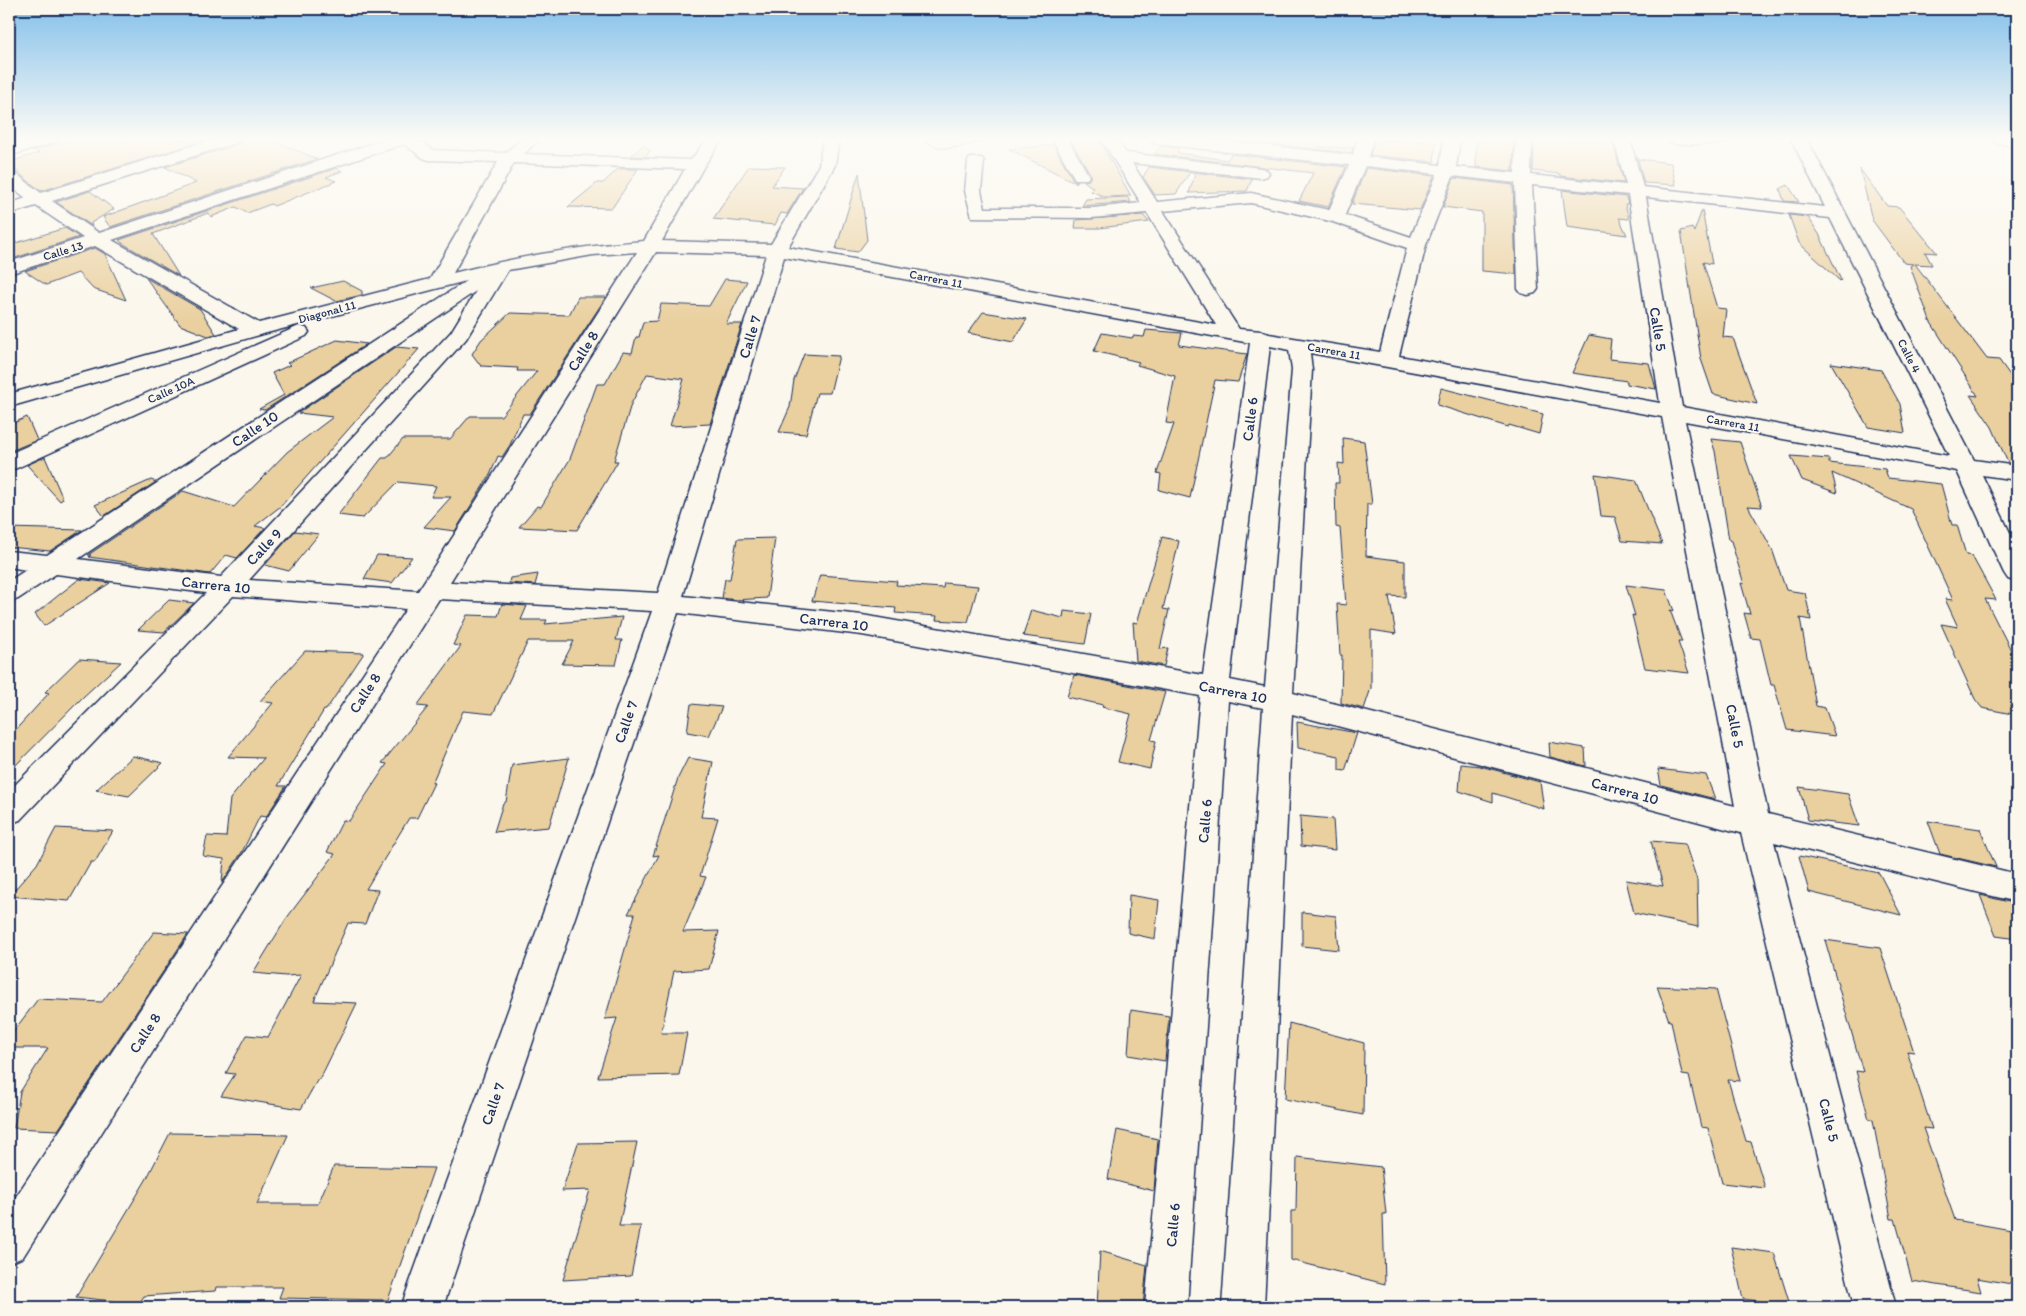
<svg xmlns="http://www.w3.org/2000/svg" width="2026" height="1316" viewBox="0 0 2026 1316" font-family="Itim,sans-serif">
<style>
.building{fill:#ead09f;stroke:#1b2f5e}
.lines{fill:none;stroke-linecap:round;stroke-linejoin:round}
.minor-casing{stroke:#1b2f5e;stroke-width:3}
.minor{fill:#fbf7ec;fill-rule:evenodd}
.labels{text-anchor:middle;stroke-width:4;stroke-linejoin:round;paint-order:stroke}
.far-street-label{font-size:12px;fill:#1b2f5e;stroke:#fbf7ec}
.street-label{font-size:15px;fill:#1b2f5e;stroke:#fbf7ec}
</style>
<rect width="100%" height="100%" fill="#fbf7ec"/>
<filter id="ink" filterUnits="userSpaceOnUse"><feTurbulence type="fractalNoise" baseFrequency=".02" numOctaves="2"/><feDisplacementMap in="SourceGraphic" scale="10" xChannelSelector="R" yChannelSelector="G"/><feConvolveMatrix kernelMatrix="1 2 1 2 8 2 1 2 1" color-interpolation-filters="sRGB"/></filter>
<g filter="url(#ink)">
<!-- building -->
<path class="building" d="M59 140H206L41 191 22 176 9 162 39 153 34 150 57 144Z
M241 140H273L317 159 110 227 103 217 196 183 165 167 239 144Z
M1070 140H1099L1131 196 1105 197 1091 191 1093 188 1084 181 1089 180 1091 175Z
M1277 140H1321L1319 147 1353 148 1352 153 1275 145Z
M1375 140 1436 142 1434 162 1370 155Z
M1476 140H1514L1513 171 1476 167Z
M1534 140H1612L1624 183 1560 176V174L1533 171Z
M643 145 650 151 646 157 631 156Z
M1054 145 1073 180 1078 181 1076 183 1009 149Z
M1161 146 1178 148V153L1227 160 1231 154 1346 167 1328 207 1299 201 1313 173 1154 154Z
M1637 156 1638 159 1671 163 1676 185 1644 183Z
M749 166 785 167 772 186 803 188 787 214 781 213 775 225 713 219Z
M1149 167 1252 179 1247 191 1189 193 1195 175 1190 172 1176 194 1155 195 1143 177Z
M337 168 342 171 326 177 336 181 274 206 271 204 247 213 236 207 211 217 208 213 153 234 179 276 122 243 119 240Z
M1366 168 1434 176 1420 210 1352 204Z
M618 169H638L612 208 568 207 597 183H603Z
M1860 169 1887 206 1899 207 1937 253 1925 252 1932 265 1915 264 1987 359 1999 360 2017 385V464L2008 463 1992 427 1970 395 1978 396 1930 321 1910 266 1913 264 1904 263 1872 220Z
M859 173 867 240 858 252 836 249Z
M1454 178 1513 185 1516 274 1482 271V212L1443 207Z
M1788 185 1799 202 1784 201 1780 189Z
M1562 190 1626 197 1628 204H1625L1629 219 1619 218 1627 235 1567 227Z
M90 191 114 209 91 223 92 226 56 202Z
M1127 197 1131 202 1082 206 1086 199Z
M1702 210 1712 264 1703 262 1717 308 1726 309 1723 337 1733 338 1757 404 1713 394 1701 359 1681 231 1692 228 1694 232Z
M1143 215 1149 222 1099 228H1075L1076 220Z
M1789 215 1808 217 1819 234 1841 280 1840 281 1799 243Z
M65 228 79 237 9 260V245Z
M95 248 105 254 126 300 93 289 78 273 46 285 25 271Z
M146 278 200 309 216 334 208 336 180 325Z
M725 279 747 281 726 324H742L710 424 670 426 684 379 647 374 631 404 614 461H618L577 530 519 527 537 506 541 507 570 459 597 384H605L623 352 632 353 636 337H639L643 322 657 321 661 304 709 306Z
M343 281 362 291V295L336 301 311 288Z
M578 297H606L530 414H523L510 445 502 457 498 456 490 475 455 531 424 527 451 497H431L436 486 398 482 363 518 338 515 382 458H387L403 439H450L470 416H501L537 371H517L518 368 481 366 472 354 481 340 510 313 569 315Z
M983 312 1027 319 1013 342 968 333Z
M1146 330 1182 333 1179 345 1247 354 1238 382 1215 380 1190 498 1159 490 1161 474 1157 473 1174 424 1166 423 1175 376 1137 365 1139 362 1094 351 1102 333 1132 338 1133 336 1144 337Z
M1589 335 1611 339 1609 359 1649 363 1656 389 1627 384V381L1572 373Z
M337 340 367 344 265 410 259 409 284 395 272 373 290 365 287 363Z
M396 347 419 349 281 506 255 526 265 528 237 558 226 555 210 574 89 557 91 555H88L183 491 234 507 287 452 333 417 298 413Z
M804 354 839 356 830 393H817L806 434 779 432 790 407 794 380Z
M1831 363 1881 370 1900 404 1905 433 1868 427Z
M1441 388 1543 414 1539 434 1509 425 1508 427 1437 405Z
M27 417 37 440 13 450 9 445V425Z
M1343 438 1364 441 1372 504H1367L1366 556 1405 561V597L1389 596 1396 634 1371 630V688L1364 709 1341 703 1342 655H1340L1337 604 1346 605 1340 528 1336 527 1335 483H1339L1338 463 1344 464Z
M1711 439 1740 442 1762 507 1748 506 1772 549 1786 590 1805 593 1811 620 1800 618 1816 706 1825 708 1835 736 1787 730 1774 685H1771L1760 639 1751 638 1744 613 1750 614 1741 583 1744 584 1731 541 1729 540 1715 451Z
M1791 456 1829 459V463L1885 469 1888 478 1941 484 1952 525H1957L1966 555 1972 556 1996 600 1985 599 2017 662V715L1982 708 1975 699 1941 624 1958 627 1945 599 1953 600 1911 509 1832 473 1837 493 1802 480Z
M45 457 63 499 60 501 27 465Z
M1595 474 1636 480 1662 544 1622 541 1615 517 1601 516Z
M151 480 156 482 104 516 95 505Z
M9 528 82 530 50 551 9 547Z
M295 531 319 534 289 571 265 565Z
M1162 537 1179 541 1163 609 1169 610 1160 649 1168 648 1164 666 1136 661 1133 622 1137 623Z
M775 538 767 598 736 600 722 598 725 579H730L737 539Z
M377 555 412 557 392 583 364 579Z
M538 574 535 585 509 583 510 578Z
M820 575 897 581 896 585 943 588 944 583 978 586 968 622 936 620 937 616 895 613 896 608 812 601Z
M79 579 110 583 44 626 35 614Z
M1626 585 1666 590 1674 611 1670 610 1682 642H1678L1689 673 1645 668 1632 615 1635 616Z
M169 600 194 603 164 632 138 630Z
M502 604 527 606 521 620H547L545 624 622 617 616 640H622L616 665 562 664 574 641H528L493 714 463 711 432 783H434L417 818H409L366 889 378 890 365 924 348 923 314 1001 357 1003 320 1079H318L301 1109 221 1096 235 1074 226 1073 247 1035 268 1037 301 975 286 976 253 973 286 919 335 854 327 852 343 820 349 821 387 764 382 763 428 707 417 706 461 646 453 645 467 615 498 616Z
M1031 610 1063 618 1064 611 1091 614 1085 644 1023 636Z
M305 651 364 653 326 710H324L278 786H286L266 817 260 816 242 852 222 883 224 859 203 856 207 836 226 837 230 799 264 758 228 757 273 703 260 701Z
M79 659 121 662 83 697 9 772V737L49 693 45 692Z
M1074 675 1165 692 1151 740 1156 741 1150 769 1118 762 1131 714 1102 707 1103 705 1067 697Z
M691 704 722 707 709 736 687 732Z
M1297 722 1357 733 1345 771 1339 770V756L1298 748Z
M1549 742 1585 748 1586 766 1550 757Z
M133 756 163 763 129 796 96 790Z
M569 758 549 827 494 832 503 803 506 802 512 765Z
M688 758 713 762 701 817 718 818 700 876 706 877 683 932 719 931 709 969 674 971 661 1033H687L679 1075 598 1077 617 1018 605 1019 635 914H628L659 855 653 856 678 778Z
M1461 764 1480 766 1540 782 1544 809 1493 793V802L1459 791Z
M1658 769 1706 775 1715 799 1661 785Z
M1799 787 1848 794 1859 826 1808 820Z
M1300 816 1333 819 1335 850 1301 846Z
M1928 821 1980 829 1996 867 1940 854Z
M56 828 113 831 95 862H91L69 901 9 896 37 864Z
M1651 841 1685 844 1697 880 1698 927 1634 913 1626 880 1663 886Z
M1799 856 1879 873 1901 915 1809 892Z
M1129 895 1159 900 1155 939 1128 933Z
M1980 895 2017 904V939L1996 936Z
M1302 912 1336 916 1339 950 1302 946Z
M154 932 188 934 58 1130 14 1128 20 1092 48 1048H9V1037L38 999 102 1002Z
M1825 940 1880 948 1914 1052 1907 1051 1932 1129 1923 1128 1955 1220 2017 1231V1285L1977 1278 1981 1292 1912 1281 1895 1219H1891L1873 1120 1869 1119 1856 1071 1863 1072Z
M1657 986 1716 989 1740 1081 1728 1080 1746 1141 1751 1142 1765 1188 1722 1183 1708 1128 1701 1127 1689 1076 1682 1075 1671 1021H1669Z
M1131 1010 1169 1016 1165 1061 1128 1055Z
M1289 1023 1364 1043 1363 1115 1285 1099Z
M1117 1130 1158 1139 1154 1191 1108 1179Z
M170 1133 288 1135 257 1204H318L334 1166 434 1168 388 1300 279 1298 283 1287H216L215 1291 144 1296 139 1304 76 1297 146 1180Z
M637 1142 619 1226H641L631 1276 563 1280 590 1190 562 1191 578 1143Z
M1297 1157 1381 1167 1386 1214H1383L1385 1284 1291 1260V1211H1296Z
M1731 1247 1774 1253 1790 1305 1743 1299Z
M1100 1251 1147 1265 1143 1307H1097Z"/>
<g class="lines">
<defs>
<path id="minor" d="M31 139H57L56 142 9 156V146Z
M214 139H239L238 142 52 201 99 233 386 139H418L433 150 505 153 522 139H539L524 154 691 160 707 139H722L704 166 662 241 771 244 819 165 823 139H839L835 165 788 247 1216 325 1147 213 1092 218 972 217 965 191 968 161 970 158H982L984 161 981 191 985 208H1092L1141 203 1101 139H1117L1126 153 1261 168 1267 170 1269 173 1267 176 1261 178 1132 163 1157 202 1251 193 1329 210 1349 165 1158 144 1152 142 1151 139H1206L1353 155 1357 139H1373L1368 157 1440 165 1444 139H1460L1456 167 1515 173 1516 139H1532L1531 175 1626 185 1614 139H1630L1643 187 1825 207 1791 139H1807L1974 460 2017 466V480L1982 475 2017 547V582L2008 579 2004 573 1957 471 1685 421 1768 814 2017 874V902L1774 842 1896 1307H1854L1741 833 1292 714 1264 1307H1222L1263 708 1228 701 1187 1307H1145L1200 696 862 635 678 613 443 1307H401L652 611 439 599 23 1257 9 1263V1207L406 609 233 596 20 820 9 824V791L206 593 56 574 18 599 9 602V581L26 570 9 567V551L47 555 466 281 263 334 9 407V394L239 329 95 246 9 274V262L83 238 36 206 9 214V204L26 198 9 185V172L15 173 41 193ZM404 144 423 158 429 160 498 162 430 279 259 323 112 240ZM514 163 685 169 644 241C579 246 516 257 453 273ZM1365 166 1437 174 1411 237 1345 215ZM1453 176 1515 183 1518 289 1521 293 1528 295 1535 293 1538 289 1532 185 1628 195 1660 403 1399 356 1426 245ZM1646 197 1830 218 1949 456 1682 407ZM1251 203 1330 221 1407 248 1380 352 1269 334 1261 331 1239 329 1163 211ZM637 252 418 591 249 580 466 339 508 270 593 255ZM656 252 766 255 658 593 450 582ZM784 257 1250 343 1203 675 862 615 683 596ZM476 291 451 332 221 577 78 559ZM1270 346 1289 350 1292 370 1265 687 1230 680ZM1310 353 1662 417 1735 806 1293 693 1312 370Z
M926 139H978L977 142C962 146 936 153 926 139Z
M1052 139H1068L1089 176 1087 179H1075Z
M1668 139H1727L1726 142 1720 144H1675L1669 142Z
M1993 139H2017V147L1994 142Z
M299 326 306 328 309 332 306 336 17 468 9 470V454Z"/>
</defs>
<!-- minor casing -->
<use href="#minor" class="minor-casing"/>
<!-- minor -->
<use href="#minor" class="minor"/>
</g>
</g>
<!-- sky -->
<linearGradient id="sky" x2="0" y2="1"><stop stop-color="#83c0ea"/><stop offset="0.43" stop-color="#fdfbf6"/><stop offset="1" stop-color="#fdfbf6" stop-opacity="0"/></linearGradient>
<rect width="2026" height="324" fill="url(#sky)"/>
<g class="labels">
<!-- far-street labels -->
<g class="far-street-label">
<text transform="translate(63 251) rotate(-17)" y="4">Calle 13</text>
<text transform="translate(936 279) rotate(11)" y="4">Carrera 11</text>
<text transform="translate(327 312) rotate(-15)" y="4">Diagonal 11</text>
<text transform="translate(1334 351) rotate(10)" y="4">Carrera 11</text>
<text transform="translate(1909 356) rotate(63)" y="4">Calle 4</text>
<text transform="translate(171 390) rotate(-24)" y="4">Calle 10A</text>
<text transform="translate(1733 423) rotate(10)" y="4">Carrera 11</text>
</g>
<!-- street labels -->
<g class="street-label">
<text transform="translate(1658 329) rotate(81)" y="5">Calle 5</text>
<text transform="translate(750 337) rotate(-73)" y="5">Calle 7</text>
<text transform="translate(583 351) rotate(-58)" y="5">Calle 8</text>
<text transform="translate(1250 419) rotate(-83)" y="5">Calle 6</text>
<text transform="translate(255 429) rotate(-34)" y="5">Calle 10</text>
<text transform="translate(264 547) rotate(-47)" y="5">Calle 9</text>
<text transform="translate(216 585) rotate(6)" y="5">Carrera 10</text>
<text transform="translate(834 622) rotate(7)" y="5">Carrera 10</text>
<text transform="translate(1233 692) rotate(11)" y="5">Carrera 10</text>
<text transform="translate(365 693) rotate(-57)" y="5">Calle 8</text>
<text transform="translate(626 722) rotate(-71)" y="5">Calle 7</text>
<text transform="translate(1735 726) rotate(79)" y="5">Calle 5</text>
<text transform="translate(1625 791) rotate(15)" y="5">Carrera 10</text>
<text transform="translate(1205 821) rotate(-85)" y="5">Calle 6</text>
<text transform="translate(145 1033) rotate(-57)" y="5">Calle 8</text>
<text transform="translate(493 1104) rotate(-71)" y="5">Calle 7</text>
<text transform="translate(1829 1120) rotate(76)" y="5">Calle 5</text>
<text transform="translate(1173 1225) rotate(-85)" y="5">Calle 6</text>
</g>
</g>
<!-- margin -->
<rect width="2026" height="1316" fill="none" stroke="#fbf7ec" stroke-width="30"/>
<rect x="15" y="15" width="1996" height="1286" fill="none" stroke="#1b2f5e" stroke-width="2" filter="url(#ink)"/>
</svg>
